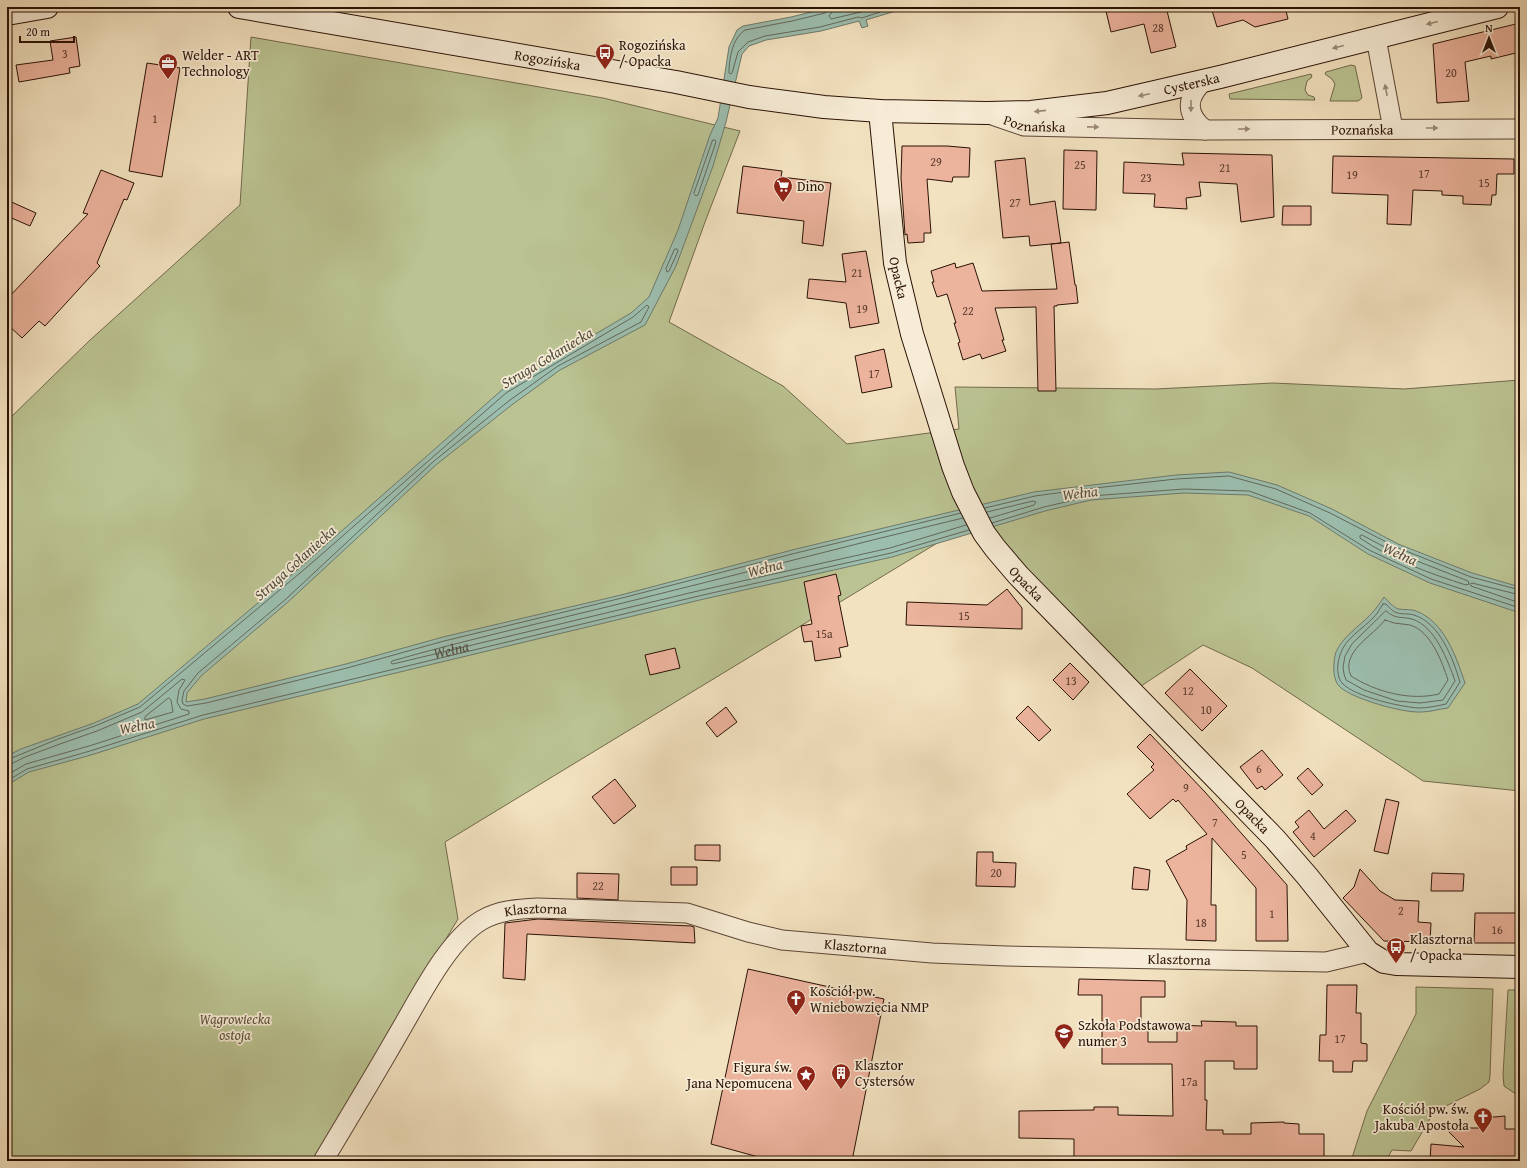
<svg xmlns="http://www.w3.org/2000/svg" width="1527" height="1168" viewBox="0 0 1527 1168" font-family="'Gentium Book Plus',serif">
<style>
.green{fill:#bbc392;stroke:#726a4c}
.water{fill:#9cbeaf;stroke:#6e796b}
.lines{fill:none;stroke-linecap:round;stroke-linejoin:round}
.shore{stroke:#63685a;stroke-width:1}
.building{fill:#ecb39d;stroke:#2a1105}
.street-casing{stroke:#5c4534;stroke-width:21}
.secondary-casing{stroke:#2a1105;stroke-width:24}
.street{stroke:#f7ecd6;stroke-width:19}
.secondary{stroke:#f7ecd6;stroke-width:22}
.oneway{fill:#9b8978}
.labels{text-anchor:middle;stroke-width:3.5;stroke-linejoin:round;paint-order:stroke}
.number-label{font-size:12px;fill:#5a3a2b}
.poi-label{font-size:14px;fill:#2a1105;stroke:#f7ecd6;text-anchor:start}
.street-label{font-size:14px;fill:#2a1105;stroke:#f7ecd6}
.park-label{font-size:14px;font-style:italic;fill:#5d4f36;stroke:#f7ecd6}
.water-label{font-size:15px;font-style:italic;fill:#524e40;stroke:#f7ecd6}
</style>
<rect width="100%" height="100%" fill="#f3e2c0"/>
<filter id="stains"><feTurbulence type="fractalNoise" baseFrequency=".005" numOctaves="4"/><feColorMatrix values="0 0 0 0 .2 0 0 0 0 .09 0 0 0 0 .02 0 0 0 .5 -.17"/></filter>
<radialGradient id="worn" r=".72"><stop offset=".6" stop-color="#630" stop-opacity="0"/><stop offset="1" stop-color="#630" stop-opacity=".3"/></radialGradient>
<!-- green -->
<path class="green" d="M251 37 603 98 740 131 705 222 669 322 783 386 847 444 959 429 955 387 1156 389 1273 383 1404 389 1520 380V791L1423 781 1252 668 1203 645 1132 692 995 548 985 514 445 842 458 919 312 1161H7V421L89 341 240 205Z
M1351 65 1355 66 1362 98 1358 101H1330L1335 84 1332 79 1325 74 1326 72Z
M1311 74 1312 77 1307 81 1305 90 1308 95 1314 97 1315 100 1230 99 1229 94Z
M1416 987 1493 989 1490 1076 1489 1082 1480 1089 1438 1110 1431 1117 1411 1151 1392 1150 1387 1159 1406 1161H1351L1367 1111 1416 1014Z
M1508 990H1520V1097L1504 1086 1503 1075Z"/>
<!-- water -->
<path class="water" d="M831 7H909L866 20 868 26 862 28 859 21 821 31 766 40 749 46 742 54 726 122 713 166 676 266 645 325 560 370 513 404 437 464 288 602 201 676 187 693 186 702 205 699 346 664 443 637 621 595 796 549 1034 492 1176 475 1229 472 1277 485 1332 509 1398 544 1472 573 1520 587V613L1430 583 1368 554 1309 516 1248 495 1184 493 1091 500 1045 511 892 557 704 599 204 719 91 755 29 772 7 785V756L21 749 94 723 138 704 303 565 503 389 631 313 649 297 678 230 710 135 718 118 729 47 737 30 743 26 791 17Z
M1384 597C1388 601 1393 607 1398 609 1404 610 1411 609 1416 611 1445 622 1456 657 1465 683L1448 708C1439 709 1430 712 1421 712 1403 713 1353 699 1340 687 1332 680 1333 662 1336 652 1343 636 1359 627 1371 614 1376 609 1380 603 1384 597Z
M1520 718V743C1513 735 1517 727 1520 718Z"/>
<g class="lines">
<!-- shore -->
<g class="shore">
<path d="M828 7 827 11 825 13 792 21 745 30C732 38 729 60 729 73L731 74 732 73 738 52 748 42 765 36 820 27 858 17 862 18 895 7"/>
<path d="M833 7 832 12 829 16 831 19 861 12 877 7"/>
<path d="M713 140H715L716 142 698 195 696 196 694 194Z"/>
<path d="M675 249H677L678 251 669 271 667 272 666 269Z"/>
<path d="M985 508 1035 496 1086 489 1176 479 1229 476 1276 489 1330 513 1396 547 1471 577 1520 590"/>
<path d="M987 512 1033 501 1036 502 1034 505 990 518"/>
<path id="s1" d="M963 518C849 545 737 575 623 603 546 622 469 639 392 661L391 663 393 664 702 590 890 548 966 525"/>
<path d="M992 523 1044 507 1091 496 1184 489 1249 491 1310 513 1369 550 1431 579 1520 608"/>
<path d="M1362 535 1394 552 1468 581 1469 584 1466 585C1431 574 1390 559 1360 538V536Z"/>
<path d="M1520 595 1472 583 1470 584 1471 586 1520 603"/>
<path d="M1383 604H1386C1389 607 1392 611 1395 612 1401 615 1408 613 1414 615 1440 623 1453 659 1460 682L1446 704C1437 706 1427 708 1419 708 1401 707 1356 697 1343 684 1336 678 1337 663 1340 655 1345 638 1363 629 1374 617 1378 613 1380 608 1383 604Z"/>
<path d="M1386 611C1397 620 1400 616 1412 619 1435 626 1448 661 1455 681L1443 700 1420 703 1397 701 1364 690 1346 680 1344 674 1343 667 1345 656 1352 644Z"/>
<path d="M1385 620C1388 621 1391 622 1394 623 1399 624 1405 624 1410 625 1431 631 1442 662 1448 680L1439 694C1410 701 1376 692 1351 676 1340 652 1373 636 1385 620Z"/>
<path d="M169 698 171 700 173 712 145 720V717Z"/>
<path d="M7 760 58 739 95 726 140 707 306 568 506 393 633 317 647 305 649 307 641 322 558 366 510 400 434 461 286 599 198 673 184 691 182 700 183 704 187 706 206 703 347 668 444 641 622 598 796 553 961 513"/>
<path d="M7 765 11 764 25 757 60 744 97 731 142 712 182 679 185 680 179 690 177 702 181 709 189 711V714L89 746 26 764 7 775"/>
<path d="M7 781 27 769 90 751 203 715 703 595 891 553 969 530"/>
</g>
</g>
<!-- building -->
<path class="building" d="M1105 7H1166L1176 47 1151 53 1144 24 1111 32Z
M1211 7H1285L1288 19 1255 27 1243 20 1217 27Z
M1520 23V52L1491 59V56L1465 62 1469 101 1437 103 1433 44Z
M76 37 80 66 69 68 70 73 19 82 16 65 53 60 50 41Z
M147 63 180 68 162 177 129 171Z
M902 146H947L970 148 969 177H953L952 182 927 179 931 233H924V242L908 243 907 234 905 235 901 178Z
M1064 150 1097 151 1096 210 1063 209Z
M1182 153 1272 155 1274 217 1241 222 1237 184 1199 182 1201 196 1186 198 1187 209 1154 207 1155 194 1123 193 1124 162 1184 165Z
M1333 156 1514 159V174H1497L1496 195H1492L1491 205 1463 204V196L1442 195V191L1413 190 1411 225 1387 224 1388 195 1332 193Z
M1025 158 1030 205 1055 201 1061 243 1069 242 1075 285H1076L1078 303 1057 305V306H1054L1056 391H1038L1036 307 995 308 1004 340H1002L1006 351 982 359 980 354 963 360 958 343 960 342 954 323H956L947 294 937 297 932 282H934L931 271 955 263 956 268 973 263 982 291 1057 289 1051 244 1061 243 1030 246 1029 236 1003 238 995 161Z
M743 166 782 171 781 177 831 183 823 246 802 243 804 221 737 213Z
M101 170 134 183 127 200 124 199 97 263 100 266 45 326 39 321 22 338 7 324V299L88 214 83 213Z
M7 200 36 213 30 226 7 216Z
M1283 206H1311V225H1282Z
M866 251 879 323 850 328 846 303 807 298 809 279 846 282 842 254Z
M884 349 892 387 862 393 855 356Z
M836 574 841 595 838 596 848 646 839 648 841 657 815 661 812 641 804 642 801 626 812 624 804 582Z
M1007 589 1022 608V629L906 625 907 602 987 605Z
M675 648 680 668 650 675 645 655Z
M1070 663 1089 682 1073 700 1053 680Z
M1190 669 1227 706 1202 731 1165 693Z
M1028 706 1051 730 1039 741 1016 718Z
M726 707 737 722 717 737 706 723Z
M1150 734 1205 792 1287 885 1288 941H1256V888L1212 838 1211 905H1216V941L1186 940 1187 900 1166 861 1187 849 1186 846 1207 834 1178 800 1176 802 1173 799 1150 819 1127 794 1154 770 1151 767 1154 764 1137 747Z
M1262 750 1283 775 1265 790 1262 786 1257 789 1240 767Z
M1308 768 1323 785 1312 795 1297 778Z
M615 779 636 806 614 824 592 797Z
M1386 799 1399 802 1388 854 1374 851Z
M1309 810 1324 829 1346 810 1356 821 1314 857 1293 832 1299 827 1295 822Z
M695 845H720V861L695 860Z
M977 852H993V862L1016 863 1015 887 976 886Z
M671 867H697V885H671Z
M1134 867 1150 870 1148 890 1132 889Z
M1360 869 1380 891 1395 900 1419 901 1418 922 1431 923 1430 942 1384 941 1343 898 1354 887Z
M577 873 619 874 618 900 577 898Z
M1432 873 1464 874 1463 891H1431Z
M1475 913H1520V943H1474Z
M538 919 691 926 694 927 695 943 527 934 525 980 503 978 505 923Z
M748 969 884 999 852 1161H773L711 1144Z
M1079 979 1165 981V997H1141V1030H1148V1042H1177V1025L1202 1026 1201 1021 1236 1022V1026H1257V1069H1234V1061H1205V1100H1207L1206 1130H1223V1134H1251V1123L1284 1122V1123L1299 1124V1134H1324V1161H1074V1139L1019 1138V1111L1094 1110V1107H1118V1115L1173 1116 1172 1064H1102V995H1078Z
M1327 985H1357L1356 1013H1361V1043L1367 1044V1061H1353L1352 1072H1333V1061H1319L1320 1035H1326Z
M1505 1116V1129H1520V1161H1430L1431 1144 1464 1147 1445 1128H1482L1483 1118Z"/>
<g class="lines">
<defs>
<g id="street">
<path d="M1376 38 1393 129"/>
<path d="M1204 81C1186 97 1185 114 1205 130"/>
<path id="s2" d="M992 115 1024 126 1205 130 1520 129"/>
<path id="s3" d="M323 1161C348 1119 373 1078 397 1036 418 1001 447 940 482 920 499 910 519 909 538 908L687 913 748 932 782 940 932 953 1006 956 1326 962 1368 952"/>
</g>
<g id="secondary">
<path id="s4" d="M239 7 676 82 749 97 824 107 880 111 987 113 1031 112 1107 103 1220 77 1497 7"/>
<path d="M7 14 47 7"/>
<path id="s5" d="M880 111 895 263 912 334 953 466 963 492 984 533 995 548 1018 575 1275 839 1307 876 1368 952 1384 962 1396 964 1520 967"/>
</g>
</defs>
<!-- street casing -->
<use href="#street" class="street-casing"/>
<!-- secondary casing -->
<use href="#secondary" class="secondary-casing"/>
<!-- street -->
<use href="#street" class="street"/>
<!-- secondary -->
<use href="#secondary" class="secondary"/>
</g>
<!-- one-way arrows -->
<defs><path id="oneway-solid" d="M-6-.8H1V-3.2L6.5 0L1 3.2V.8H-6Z"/></defs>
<g class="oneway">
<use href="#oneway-solid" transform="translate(1432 23) rotate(166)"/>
<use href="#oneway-solid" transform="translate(1338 47) rotate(166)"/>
<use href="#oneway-solid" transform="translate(1386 90) rotate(-101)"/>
<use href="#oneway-solid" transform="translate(1144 95) rotate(168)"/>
<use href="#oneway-solid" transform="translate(1191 106) rotate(90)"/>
<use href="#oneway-solid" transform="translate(1040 111) rotate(174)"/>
<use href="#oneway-solid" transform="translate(1093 127) rotate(1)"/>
<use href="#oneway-solid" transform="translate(1432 128)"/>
<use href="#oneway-solid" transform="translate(1244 129)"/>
</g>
<!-- icons -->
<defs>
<symbol id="bus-pin" viewBox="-11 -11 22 30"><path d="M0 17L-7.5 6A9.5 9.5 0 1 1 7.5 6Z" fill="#8f2418" stroke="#f7ecd6"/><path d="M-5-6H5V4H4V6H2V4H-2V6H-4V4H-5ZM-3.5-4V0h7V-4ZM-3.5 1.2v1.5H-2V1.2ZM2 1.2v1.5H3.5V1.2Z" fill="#fff"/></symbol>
<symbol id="office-pin" viewBox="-11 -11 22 30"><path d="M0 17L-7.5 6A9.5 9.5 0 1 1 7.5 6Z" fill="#8f2418" stroke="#f7ecd6"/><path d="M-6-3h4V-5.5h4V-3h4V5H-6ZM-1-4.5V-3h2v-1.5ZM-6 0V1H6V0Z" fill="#fff"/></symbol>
<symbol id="supermarket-pin" viewBox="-11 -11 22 30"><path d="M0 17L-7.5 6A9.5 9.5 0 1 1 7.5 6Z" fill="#8f2418" stroke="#f7ecd6"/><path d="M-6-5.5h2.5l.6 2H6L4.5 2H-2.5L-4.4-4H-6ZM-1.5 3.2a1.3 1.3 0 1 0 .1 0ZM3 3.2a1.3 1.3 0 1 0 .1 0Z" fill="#fff"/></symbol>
<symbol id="church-pin" viewBox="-11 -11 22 30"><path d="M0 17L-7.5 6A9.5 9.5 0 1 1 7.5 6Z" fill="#8f2418" stroke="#f7ecd6"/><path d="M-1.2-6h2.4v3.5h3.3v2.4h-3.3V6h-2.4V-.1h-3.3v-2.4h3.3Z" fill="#fff"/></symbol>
<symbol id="school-pin" viewBox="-11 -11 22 30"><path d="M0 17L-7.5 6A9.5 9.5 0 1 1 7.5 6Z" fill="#8f2418" stroke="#f7ecd6"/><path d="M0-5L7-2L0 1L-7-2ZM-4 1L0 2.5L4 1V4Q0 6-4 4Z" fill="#fff"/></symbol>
<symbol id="building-pin" viewBox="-11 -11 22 30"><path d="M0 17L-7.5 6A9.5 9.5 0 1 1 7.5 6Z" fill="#8f2418" stroke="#f7ecd6"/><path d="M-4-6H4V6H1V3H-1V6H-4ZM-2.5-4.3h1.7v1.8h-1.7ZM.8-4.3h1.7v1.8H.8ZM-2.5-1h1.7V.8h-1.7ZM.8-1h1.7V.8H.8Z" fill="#fff"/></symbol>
<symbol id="sight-pin" viewBox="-11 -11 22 30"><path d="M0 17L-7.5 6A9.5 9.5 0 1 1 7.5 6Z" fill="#8f2418" stroke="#f7ecd6"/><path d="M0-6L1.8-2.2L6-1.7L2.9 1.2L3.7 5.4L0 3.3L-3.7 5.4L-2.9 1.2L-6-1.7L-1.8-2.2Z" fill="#fff"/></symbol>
</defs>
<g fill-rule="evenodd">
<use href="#bus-pin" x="594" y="42" width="22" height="30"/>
<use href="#office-pin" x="157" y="52" width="22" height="30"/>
<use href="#supermarket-pin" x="772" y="175" width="22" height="30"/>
<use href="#bus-pin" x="1385" y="936" width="22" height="30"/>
<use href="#church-pin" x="785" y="988" width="22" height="30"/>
<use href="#school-pin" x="1053" y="1022" width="22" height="30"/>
<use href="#building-pin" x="830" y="1062" width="22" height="30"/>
<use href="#sight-pin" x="795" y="1064" width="22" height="30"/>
<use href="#church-pin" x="1472" y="1106" width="22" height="30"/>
</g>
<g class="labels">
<!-- number labels -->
<g class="number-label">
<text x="1158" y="32">28</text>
<text x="65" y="58">3</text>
<text x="1451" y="77">20</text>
<text x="155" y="123">1</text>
<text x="936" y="166">29</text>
<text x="1080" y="169">25</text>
<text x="1225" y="172">21</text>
<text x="1424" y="178">17</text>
<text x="1352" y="179">19</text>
<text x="1146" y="182">23</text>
<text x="1484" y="187">15</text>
<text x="1015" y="207">27</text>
<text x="857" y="277">21</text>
<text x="862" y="313">19</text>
<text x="968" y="315">22</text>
<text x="874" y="378">17</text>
<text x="964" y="620">15</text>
<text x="824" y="638">15a</text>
<text x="1071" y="685">13</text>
<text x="1188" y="695">12</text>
<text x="1206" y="714">10</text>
<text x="1259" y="773">6</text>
<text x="1186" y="792">9</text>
<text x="1215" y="827">7</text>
<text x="1313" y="840">4</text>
<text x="1244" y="859">5</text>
<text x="996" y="877">20</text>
<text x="598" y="890">22</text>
<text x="1401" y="915">2</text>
<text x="1272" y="918">1</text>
<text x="1201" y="927">18</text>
<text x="1497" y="934">16</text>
<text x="1340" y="1043">17</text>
<text x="1189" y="1086">17a</text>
</g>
<!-- poi labels -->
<g class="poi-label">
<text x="619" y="50">Rogozińska<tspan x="619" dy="16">/ Opacka</tspan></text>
<text x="182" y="60">Welder - ART<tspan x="182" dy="16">Technology</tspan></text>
<text x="797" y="191">Dino</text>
<text x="1410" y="944">Klasztorna<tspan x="1410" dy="16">/ Opacka</tspan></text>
<text x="810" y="996">Kościół pw.<tspan x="810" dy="16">Wniebowzięcia NMP</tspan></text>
<text x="1078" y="1030">Szkoła Podstawowa<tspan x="1078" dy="16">numer 3</tspan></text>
<text x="855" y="1070">Klasztor<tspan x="855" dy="16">Cystersów</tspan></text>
<text x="792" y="1072" text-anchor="end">Figura św.<tspan x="792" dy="16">Jana Nepomucena</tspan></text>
<text x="1469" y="1114" text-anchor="end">Kościół pw. św.<tspan x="1469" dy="16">Jakuba Apostoła</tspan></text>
</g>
<!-- street labels -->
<g class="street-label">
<text dy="5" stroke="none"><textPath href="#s4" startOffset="313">Rogozińska</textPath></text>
<text dy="5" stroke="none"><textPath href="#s4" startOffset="964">Cysterska</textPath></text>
<text dy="5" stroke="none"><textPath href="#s2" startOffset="44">Poznańska</textPath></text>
<text dy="5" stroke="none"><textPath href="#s2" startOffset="372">Poznańska</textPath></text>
<text dy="5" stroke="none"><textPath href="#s5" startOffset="168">Opacka</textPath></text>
<text dy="5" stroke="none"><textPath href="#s5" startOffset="504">Opacka</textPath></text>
<text dy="5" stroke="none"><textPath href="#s5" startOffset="828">Opacka</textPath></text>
<text dy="5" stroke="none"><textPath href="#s3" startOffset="346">Klasztorna</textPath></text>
<text dy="5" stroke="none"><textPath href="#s3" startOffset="670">Klasztorna</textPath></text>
<text dy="5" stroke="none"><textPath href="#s3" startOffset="994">Klasztorna</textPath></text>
</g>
<!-- park labels -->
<g class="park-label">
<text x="235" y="1024">Wągrowiecka<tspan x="235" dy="16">ostoja</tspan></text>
</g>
<!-- water labels -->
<g class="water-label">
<text transform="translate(547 358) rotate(-31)" y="5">Struga Gołaniecka</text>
<text transform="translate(1080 493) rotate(-7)" y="5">Wełna</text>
<text transform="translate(1400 554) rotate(24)" y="5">Wełna</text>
<text transform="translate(295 563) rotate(-42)" y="5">Struga Gołaniecka</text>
<text transform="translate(765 568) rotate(-14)" y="5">Wełna</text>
<text dy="5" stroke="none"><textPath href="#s1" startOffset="653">Wełna</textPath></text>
<text transform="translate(137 726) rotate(-11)" y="5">Wełna</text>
</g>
</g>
<!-- margin -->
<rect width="1527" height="1168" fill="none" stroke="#f3e2c0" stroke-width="24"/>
<rect x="8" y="8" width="1511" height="1152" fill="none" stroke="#2a1105" stroke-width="2"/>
<rect x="12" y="12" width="1503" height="1144" fill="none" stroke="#2a1105"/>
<!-- north arrow -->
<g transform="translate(1489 38)" stroke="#f7ecd6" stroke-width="3" paint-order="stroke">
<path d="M0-3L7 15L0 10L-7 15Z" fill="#2a1105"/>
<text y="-6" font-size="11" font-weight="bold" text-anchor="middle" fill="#2a1105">N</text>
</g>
<!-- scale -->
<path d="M20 36v6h54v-6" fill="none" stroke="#2a1105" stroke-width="2"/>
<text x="26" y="36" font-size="12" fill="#2a1105" stroke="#f7ecd6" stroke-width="3" paint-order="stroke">20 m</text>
<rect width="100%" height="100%" filter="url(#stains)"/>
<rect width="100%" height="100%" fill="url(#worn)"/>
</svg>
